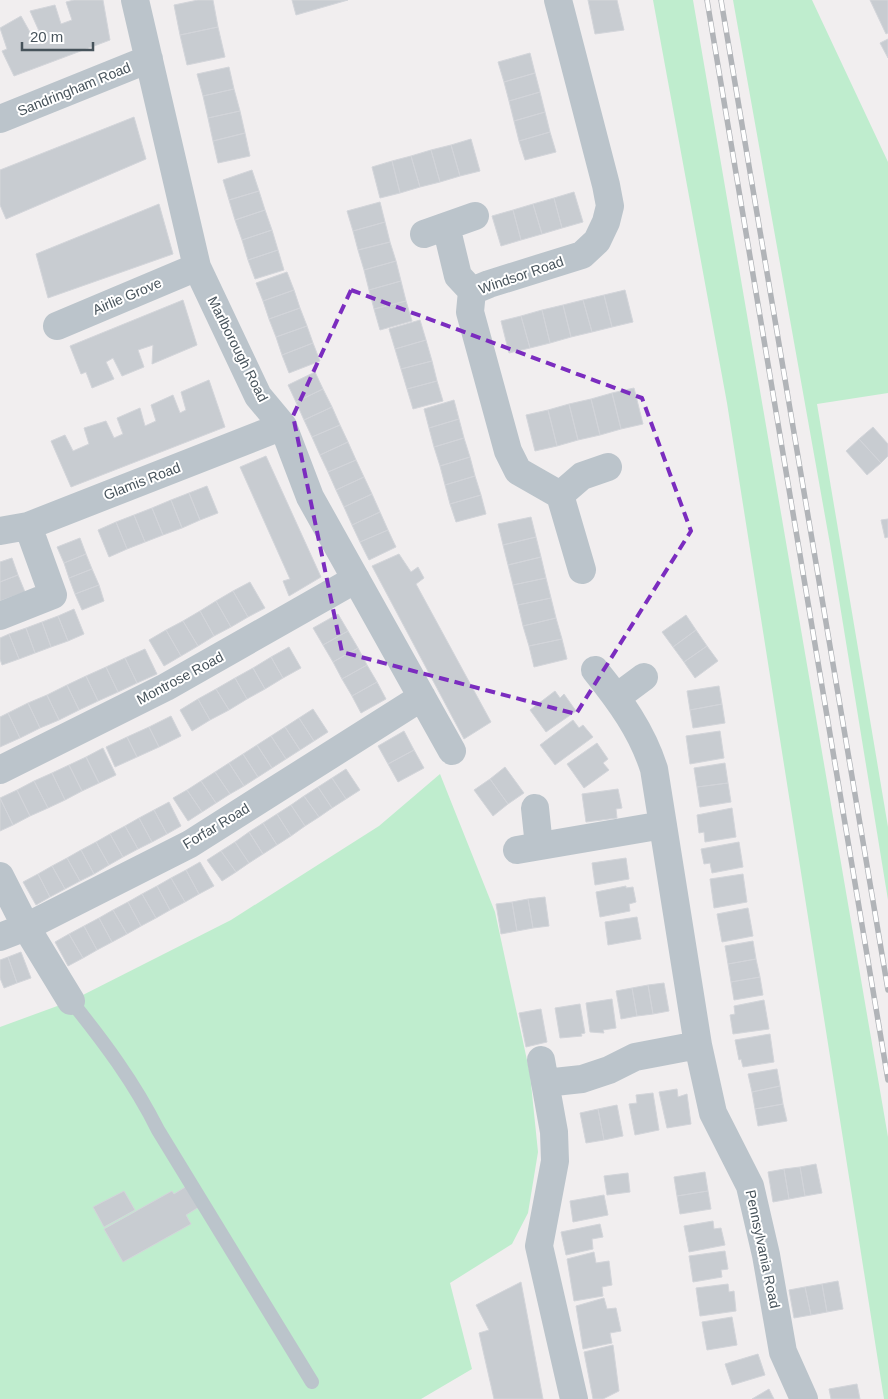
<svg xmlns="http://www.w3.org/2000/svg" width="888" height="1399" viewBox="0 0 888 1399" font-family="Arial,sans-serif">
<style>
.green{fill:#bfedce}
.building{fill:#c8ccd1;stroke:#d3d5da}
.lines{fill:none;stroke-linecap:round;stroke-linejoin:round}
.lane{stroke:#bbc4cb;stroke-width:14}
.street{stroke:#bbc4cb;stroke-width:28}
.rail-casing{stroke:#b1b4b8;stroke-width:5.5}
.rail{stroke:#fff;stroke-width:4;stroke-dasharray:11;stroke-linecap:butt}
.marked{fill:none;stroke:#7b2cbf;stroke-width:4;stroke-dasharray:10 6;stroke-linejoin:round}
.labels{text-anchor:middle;stroke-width:4;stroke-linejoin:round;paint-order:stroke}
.street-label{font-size:14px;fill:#47535b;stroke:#fff}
</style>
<rect width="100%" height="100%" fill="#f1eeef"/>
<!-- green -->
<path class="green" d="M653 0H693L888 1137V1399H884L727 403Z
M733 0H812L888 162V393L817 404 888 827V900L830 544Z
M440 774 495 912 530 1074 538 1152 528 1213 512 1244 450 1283 472 1369 421 1399H0V1027L71 1001 231 920 379 826Z"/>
<!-- building -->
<path class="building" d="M74 0H103L110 40 14 76 2 51 7 49 0 28 21 16 31 34 39 31 30 11 55 5 61 24 72 20 66 2Z
M198 0H213L218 27 180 35 174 5Z
M292 0H348L296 15Z
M588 0H617L624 30 595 34Z
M870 0H888V33L886 34Z
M218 27 225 57 187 65 180 35Z
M888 39V58L880 43Z
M530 53 535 73 504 82 498 62Z
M229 67 234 89 203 96 197 74Z
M535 73 540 92 509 101 504 82Z
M234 89 240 111 208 118 203 96Z
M540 92 545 112 514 121 509 101Z
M240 111 245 133 213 141 208 118Z
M545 112 550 132 519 141 514 121Z
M134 117 146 159 6 219 0 205V170Z
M550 132 556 152 525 160 519 141Z
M245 133 250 156 218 163 213 141Z
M471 139 480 171 460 176 451 145Z
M451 145 460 176 440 182 431 150Z
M431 150 440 182 420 187 411 156Z
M411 156 420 187 400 193 392 161Z
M392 161 400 193 380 198 372 167Z
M252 170 259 191 229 200 223 180Z
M259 191 265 210 235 220 229 200Z
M574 192 583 222 562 228 554 198Z
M554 198 562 228 542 234 533 204Z
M380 202 385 222 353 231 347 211Z
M159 204 173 254 48 298 36 254Z
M533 204 542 234 521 240 513 210Z
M265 210 272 230 242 240 235 220Z
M513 210 521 240 501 246 492 216Z
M385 222 390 242 358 250 353 231Z
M272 230 278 250 248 260 242 240Z
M390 242 396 261 364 270 358 250Z
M278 250 284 270 255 279 248 260Z
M396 261 401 281 369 290 364 270Z
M287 272 294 290 263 301 256 283Z
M401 281 406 301 374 309 369 290Z
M294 290 300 308 269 319 263 301Z
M625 290 633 322 612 327 604 295Z
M604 295 612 327 592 332 583 300Z
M183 300 197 345 152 364 153 345 138 350 144 367 122 376 113 358 106 362 114 379 92 388 86 372 81 374 70 346Z
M583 300 592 332 571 337 563 305Z
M406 301 412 321 380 330 374 309Z
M563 305 571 337 550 343 542 310Z
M300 308 307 326 276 337 269 319Z
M542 310 550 343 530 348 521 316Z
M521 316 530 348 509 353 501 321Z
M420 320 426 340 395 349 389 329Z
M307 326 313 343 282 355 276 337Z
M426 340 432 361 401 369 395 349Z
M313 343 320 361 289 373 282 355Z
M432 361 437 381 407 389 401 369Z
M315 372 323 389 296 402 288 385Z
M209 380 225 427 71 487 51 441 65 435 73 451 89 444 84 428 106 421 114 438 123 434 117 418 140 408 145 426 156 421 151 405 173 395 180 413 186 410 181 392Z
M437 381 443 401 413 409 407 389Z
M634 388 643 424 621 429 612 393Z
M323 389 332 407 304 420 296 402Z
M612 393 621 429 600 435 591 399Z
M591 399 600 435 578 440 569 404Z
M454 400 459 419 429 428 424 409Z
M569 404 578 440 557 446 548 410Z
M332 407 340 425 312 437 304 420Z
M548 410 557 446 535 451 526 415Z
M459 419 464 438 434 447 429 428Z
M340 425 348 442 320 455 312 437Z
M873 427 888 444V456L881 463 859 439Z
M464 438 470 457 440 466 434 447Z
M859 439 881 463 867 475 846 451Z
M348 442 356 460 328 472 320 455Z
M266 456 321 577 289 596 283 581 290 579 240 467Z
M470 457 475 476 445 485 440 466Z
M356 460 364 477 336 490 328 472Z
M475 476 481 495 450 504 445 485Z
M364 477 372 494 344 507 336 490Z
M207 486 218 513 200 520 189 493Z
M189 493 200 520 182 528 171 500Z
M372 494 380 512 352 525 344 507Z
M481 495 486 514 456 522 450 504Z
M171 500 182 528 163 535 152 508Z
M152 508 163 535 145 542 134 515Z
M380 512 388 530 360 542 352 525Z
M134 515 145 542 127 549 116 522Z
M531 517 536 537 503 545 498 524Z
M888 519V537L885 538 881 520Z
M116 522 127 549 109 557 98 530Z
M388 530 396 547 369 560 360 542Z
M536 537 541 557 508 565 503 545Z
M80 538 86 554 64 563 57 547Z
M86 554 92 569 69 578 64 563Z
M399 554 411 572 418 567 424 578 416 584 491 722 464 739 372 566Z
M541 557 546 578 513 585 508 565Z
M12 558 18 575 0 582V562Z
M92 569 99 585 75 594 69 578Z
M18 575 25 592 0 601V582Z
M546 578 551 598 518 605 513 585Z
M250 582 265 608 248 617 233 591Z
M99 585 104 601 82 610 75 594Z
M233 591 248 617 231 627 216 601Z
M551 598 556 618 523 626 518 605Z
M216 601 231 627 214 636 200 611Z
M74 609 84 634 68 641 58 616Z
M200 611 214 636 198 646 183 621Z
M338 614 348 631 323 645 313 628Z
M686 615 696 630 673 647 662 632Z
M58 616 68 641 51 647 42 622Z
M556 618 562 639 529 646 523 626Z
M183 621 198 646 181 656 166 630Z
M42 622 51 647 35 653 26 628Z
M26 628 35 653 19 659 9 634Z
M166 630 181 656 164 666 149 640Z
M696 630 707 646 684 662 673 647Z
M348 631 358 648 333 662 323 645Z
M9 634 19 659 2 665 0 659V638Z
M562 639 567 659 534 667 529 646Z
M707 646 718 661 695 678 684 662Z
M289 647 301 668 283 678 271 657Z
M358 648 367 665 342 679 333 662Z
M145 649 157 674 137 683 125 658Z
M271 657 283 678 265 689 253 668Z
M125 658 137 683 118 692 106 667Z
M367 665 377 682 352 696 342 679Z
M106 667 118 692 98 701 86 676Z
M253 668 265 689 247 699 235 678Z
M86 676 98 701 79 710 67 685Z
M235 678 247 699 229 710 216 689Z
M377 682 386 699 361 713 352 696Z
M67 685 79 710 59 720 47 695Z
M719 686 722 704 690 710 687 691Z
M216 689 229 710 210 720 198 699Z
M555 691 560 698 564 694 576 711 546 732 530 710Z
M47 695 59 720 40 728 28 703Z
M198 699 210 720 192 731 180 710Z
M28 703 40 728 20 738 8 713Z
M722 704 725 723 693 728 690 710Z
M313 709 328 732 314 741 299 718Z
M8 713 20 738 0 747V717Z
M171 716 181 736 159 747 149 727Z
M299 718 314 741 300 750 285 727Z
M573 720 579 728 583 725 593 737 555 765 540 745Z
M149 727 159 747 137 757 127 737Z
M285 727 300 750 286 759 271 736Z
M404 731 414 750 388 764 378 746Z
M720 731 724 758 690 764 686 736Z
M271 736 286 759 272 768 257 745Z
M127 737 137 757 115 767 106 747Z
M597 743 608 759 603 763 609 770 584 788 567 764Z
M257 745 272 768 258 777 243 754Z
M103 748 116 775 99 783 86 757Z
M414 750 424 768 398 782 388 764Z
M243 754 258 777 244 786 229 763Z
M86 757 99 783 82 791 69 765Z
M229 763 244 786 230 794 215 772Z
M725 763 728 783 697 787 694 768Z
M69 765 82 791 65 800 52 773Z
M505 767 524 793 508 804 490 779Z
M346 769 360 790 346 799 332 778Z
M215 772 230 794 216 803 201 781Z
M52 773 65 800 48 808 34 781Z
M332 778 346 799 332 808 318 787Z
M490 779 508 804 493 816 474 790Z
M34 781 48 808 30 816 17 790Z
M201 781 216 803 202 812 187 790Z
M728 783 731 802 700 807 697 787Z
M318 787 332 808 319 817 304 796Z
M618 789 622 808 616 809 617 818 586 822 582 794Z
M17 790 30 816 13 825 0 798Z
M187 790 202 812 188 821 173 798Z
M304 796 319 817 305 826 291 805Z
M0 798 13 825 0 831Z
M169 802 181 826 167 834 154 810Z
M291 805 305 826 291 836 277 814Z
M732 808 736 837 705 842 704 832 699 833 697 815Z
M154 810 167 834 152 842 139 818Z
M277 814 291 836 277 845 263 823Z
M139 818 152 842 138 849 125 826Z
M263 823 277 845 263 854 249 832Z
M125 826 138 849 123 857 110 834Z
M249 832 263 854 249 863 235 842Z
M110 834 123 857 109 865 96 842Z
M96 842 109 865 94 874 81 850Z
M235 842 249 863 236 872 221 851Z
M739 842 743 867 712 873 710 863 704 864 701 849Z
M81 850 94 874 80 881 67 858Z
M221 851 236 872 222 881 207 860Z
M67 858 80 881 65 889 52 866Z
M626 858 629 879 595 885 592 863Z
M200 862 214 886 199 894 186 870Z
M52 866 65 889 50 897 38 874Z
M186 870 199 894 185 902 171 878Z
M38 874 50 897 36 905 23 882Z
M743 874 747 902 714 908 710 879Z
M171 878 185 902 170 910 157 886Z
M157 886 170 910 156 918 142 894Z
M626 886V888L633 887 636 902 629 904 630 911 600 917 596 892Z
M142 894 156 918 141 926 128 902Z
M545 897 549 926 533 928 528 899Z
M528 899 533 928 517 931 512 902Z
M128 902 141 926 127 934 113 910Z
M512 902 517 931 501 934 496 904Z
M748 908 753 936 722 942 717 914Z
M113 910 127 934 112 942 99 918Z
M637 917 641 939 608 945 605 922Z
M99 918 112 942 97 950 84 926Z
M84 926 97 950 83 958 69 934Z
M69 934 83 958 68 966 55 942Z
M753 941 756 959 728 964 725 946Z
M21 952 31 978 17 983 8 957Z
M8 957 17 983 4 988 0 978V960Z
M756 959 760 977 731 982 728 964Z
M760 977 763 995 734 1000 731 982Z
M664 983 669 1011 653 1014 648 985Z
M648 985 653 1014 637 1016 632 988Z
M632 988 637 1016 621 1019 616 991Z
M612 999 616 1028 603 1030 604 1033 590 1032 586 1003Z
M764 1000 769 1029 733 1034 730 1015 735 1014 734 1006Z
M580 1004 585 1033 581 1034 582 1036 560 1038 555 1008Z
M541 1009 547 1042 526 1047 519 1013Z
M770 1034 774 1062 743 1067 741 1059 739 1060 735 1040Z
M777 1069 780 1086 752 1092 748 1074Z
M780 1086 783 1104 755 1109 752 1092Z
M677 1089 678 1097 687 1094 691 1124 667 1128 659 1092Z
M653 1093 659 1130 635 1135 629 1104 637 1103 636 1095Z
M783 1104 787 1121 758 1126 755 1109Z
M617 1105 623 1136 604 1140 598 1109Z
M598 1109 604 1140 586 1143 580 1113Z
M816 1164 822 1193 805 1196 800 1167Z
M800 1167 805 1196 789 1199 784 1169Z
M784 1169 789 1199 773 1202 768 1172Z
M705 1172 708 1191 677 1196 674 1177Z
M628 1173 630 1192 607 1195 604 1176Z
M187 1186 199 1207 186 1215 191 1224 123 1262 104 1229 172 1191 174 1194Z
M124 1191 135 1210 104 1227 93 1207Z
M708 1191 711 1209 680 1214 677 1196Z
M604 1195 608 1215 573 1222 570 1201Z
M713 1221 714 1229 721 1228 725 1245 689 1252 684 1226Z
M600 1224 603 1237 592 1239 593 1249 566 1255 561 1232Z
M725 1251 728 1269 721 1270 722 1277 693 1282 689 1256Z
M594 1252 596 1263 609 1261 612 1285 602 1287 603 1296 574 1301 567 1259Z
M838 1281 843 1309 827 1312 822 1284Z
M521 1282 543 1399H494L479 1333 489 1330 476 1305Z
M728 1284 729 1292 734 1291 736 1311 700 1316 696 1288Z
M822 1284 827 1312 811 1315 805 1287Z
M805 1287 811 1315 794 1318 789 1290Z
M604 1298 607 1309 616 1308 621 1331 610 1333 612 1343 583 1349 576 1306Z
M732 1317 737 1345 707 1350 702 1322Z
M613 1345 619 1391 603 1399H593L584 1352Z
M758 1354 765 1375 732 1385 725 1364Z
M857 1384 860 1399H831L829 1389Z
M769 1389 774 1399H752Z"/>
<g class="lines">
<!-- lane -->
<path class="lane" d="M71 1001C104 1042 134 1082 158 1130L312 1382"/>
<!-- street -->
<path class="street" d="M135 0 197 267 258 396 283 426 310 497 452 751
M558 0 606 185 610 206 606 222 597 241 582 255 489 284 472 291 470 312 508 451 518 471 560 495 582 570
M0 119 149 59
M446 226 458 276 472 291
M424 234 475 216
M57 326 197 267
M560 495 582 476 608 467
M0 531 28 526 283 426
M0 616 53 595 28 526
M595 670C620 701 642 731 654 769L698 1045 713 1113 750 1186 766 1255 783 1352 804 1399
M617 697 644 677
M0 770 166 687 356 579
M535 808 539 846
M517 850 663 825
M0 876 26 927 71 1001
M0 937 26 927 190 844 422 697
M541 1060 554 1132 555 1161 539 1246 574 1399
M545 1083 582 1079 609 1070 635 1057 698 1045"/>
<defs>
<path id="rail" d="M707 0 888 1080
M721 0 888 990"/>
</defs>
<!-- rail casing -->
<use href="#rail" class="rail-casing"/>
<!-- rail -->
<use href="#rail" class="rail"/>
</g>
<!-- marked area -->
<path class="marked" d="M351 290 642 398 691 531 576 714 342 652 293 416Z"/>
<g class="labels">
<!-- street labels -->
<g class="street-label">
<text transform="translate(74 89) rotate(-22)" y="5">Sandringham Road</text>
<text transform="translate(521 275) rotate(-19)" y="5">Windsor Road</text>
<text transform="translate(127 296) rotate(-23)" y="5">Airlie Grove</text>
<text transform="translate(238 349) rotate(63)" y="5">Marlborough Road</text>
<text transform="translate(142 481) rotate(-21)" y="5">Glamis Road</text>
<text transform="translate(180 678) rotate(-28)" y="5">Montrose Road</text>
<text transform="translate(216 826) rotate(-31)" y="5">Forfar Road</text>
<text transform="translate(763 1249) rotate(78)" y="5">Pennsylvania Road</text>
</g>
</g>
<!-- scale -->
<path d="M22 42v8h71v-8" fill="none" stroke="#47535b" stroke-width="2.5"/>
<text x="30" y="42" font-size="15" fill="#47535b" stroke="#ffffff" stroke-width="4" paint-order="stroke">20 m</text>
</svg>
